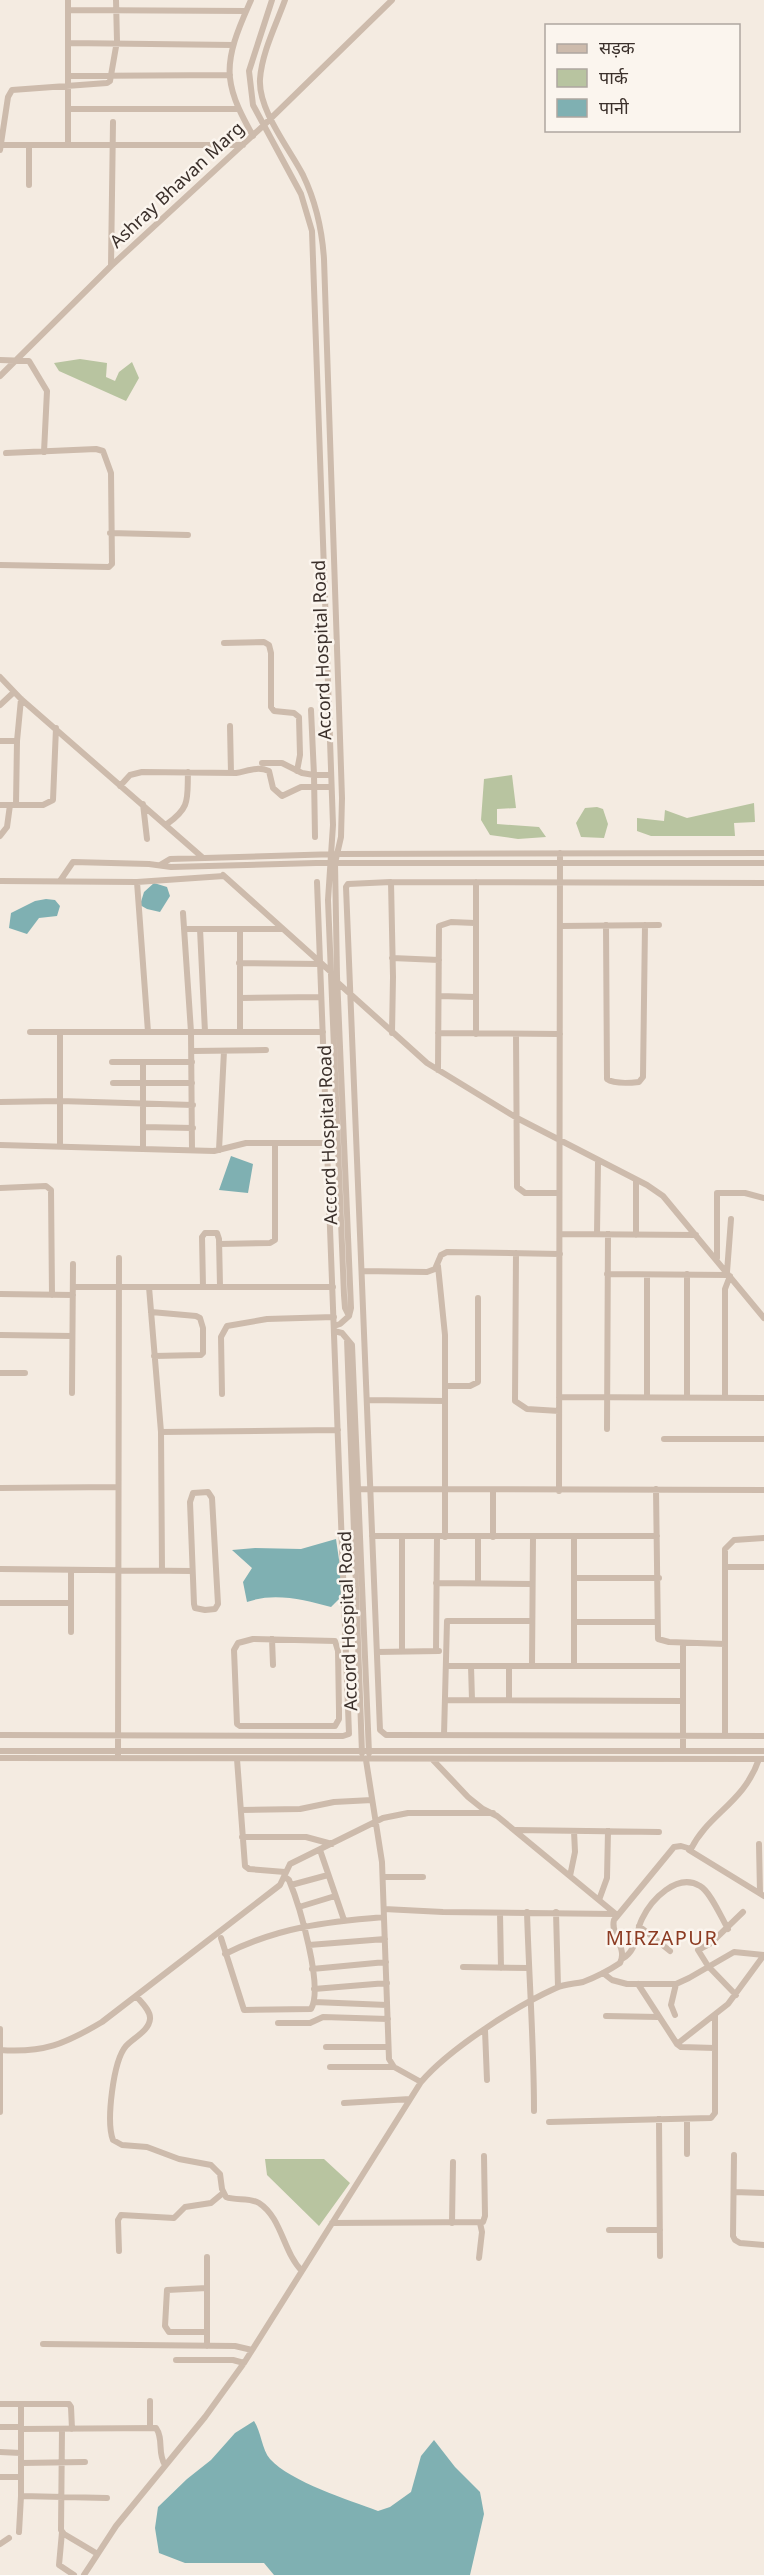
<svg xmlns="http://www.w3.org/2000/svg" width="764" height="2575" viewBox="0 0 764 2575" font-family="'Noto Sans','Noto Sans Devanagari',sans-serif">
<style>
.green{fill:#b8c4a0}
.water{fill:#7fb0b2}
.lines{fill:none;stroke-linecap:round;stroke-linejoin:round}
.minor{stroke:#cdbbac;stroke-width:6}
.labels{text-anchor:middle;stroke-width:5;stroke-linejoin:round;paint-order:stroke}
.street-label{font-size:18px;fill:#3b302b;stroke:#fbf5ee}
.neighbourhood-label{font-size:20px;letter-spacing:1.5px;fill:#8c3b22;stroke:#fbf5ee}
</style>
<rect width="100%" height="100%" fill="#f4ebe1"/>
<!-- green -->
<path class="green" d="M80 359 107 363 106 377 115 381 119 372 132 362 139 378 126 401 59 371 54 363Z
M512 775 516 808 497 809V824L539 827 546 837 518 839 490 835 481 820 484 779Z
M754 803 755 822 734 823 735 836H651L637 831V818L664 821 665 810 687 818Z
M597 807 603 809 608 824 604 838 581 837 576 823 585 808Z
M265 2159H324L350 2183 319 2226 267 2175Z"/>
<!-- water -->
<path class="water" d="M154 883 167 887 170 896 160 912 147 909 140 905 144 892Z
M46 899 55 900 60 906 57 916 39 918 27 934 9 928 11 913 35 901Z
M231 1156 253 1164 248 1193 219 1190Z
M336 1539 344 1594 331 1607C304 1600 275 1592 247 1602L243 1582 252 1568 232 1550 255 1548 301 1549Z
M254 2421C261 2431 262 2450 270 2459 291 2482 349 2500 378 2511L390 2507 411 2492 421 2456 434 2440 455 2467 480 2492 484 2514 470 2575H274L264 2563H185L159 2553 155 2528 158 2507 187 2479 211 2460 235 2433Z"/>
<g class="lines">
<!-- minor -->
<path class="minor" d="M251 0C241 23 227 52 230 78 232 98 243 118 253 136
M272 0 249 71 253 105 301 194 312 231 333 825 328 900 344 1295 345 1308 349 1316
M285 0C276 25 262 52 260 79 258 110 289 148 303 175 316 202 322 229 324 259L342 798 341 837 335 863 337 976 351 1308 349 1316
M68 10 246 11
M68 43 233 45
M68 76 230 75
M68 109H239
M0 145H68V0
M68 145H243
M0 150 8 97 12 90 107 83 110 81 117 41 116 0
M29 185V145
M111 266 113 122
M0 360 29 361 47 391 44 452
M0 376 111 266 263 126 392 0
M110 533 188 535
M0 565 109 567 112 564 111 473 103 451 96 449 6 453
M224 643 264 642 269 645 271 653V707L274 711 294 713 299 717 300 755 297 771
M0 677 21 699 202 857
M0 705 14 692
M311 710 314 775H330
M230 726 231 773
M0 741H17
M262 763H282L302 773 314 775 315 837
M120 786 130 775 142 772 236 773C248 771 257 766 269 771L273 788 282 796 301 787H331
M143 804 147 839
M0 805H43L53 800 56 728
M16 805 17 741 21 699
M167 824C191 807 187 799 188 772
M0 836 7 827 10 805
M160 865 170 859 338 854 764 853
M223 875 331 972
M0 881 137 882 224 876
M60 881 73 862 149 864 171 867 316 863H764
M137 882 148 1032
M391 882 393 977 392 1033
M476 882V1034
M764 883 391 882 348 884 346 887 380 1730 386 1735H396L764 1736
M183 913 191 1032 192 1150
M606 925 607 1079C614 1084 630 1083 639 1082L643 1077 645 925
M561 926 659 925
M184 929H282
M200 929 205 1032
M392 958 439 960
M239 963 320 964
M337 982 427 1063 517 1118 647 1185 663 1196 764 1318
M439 996 475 997
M240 998 321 997
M30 1032H323
M60 1032V1145
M240 1032V929
M438 1033 560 1034
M516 1034 517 1187 525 1193H559
M192 1051 266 1050
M112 1062H192
M143 1062V1148
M438 1070 439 926 451 922 475 923
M113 1083H192
M0 1102 60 1101 193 1105
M143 1127 193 1128
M0 1145 214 1151 246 1143H326
M219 1150 224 1051
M0 1188 46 1186 51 1190 52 1295
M560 1234 696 1235
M597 1234 598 1162
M636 1235V1181
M219 1244 270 1243 275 1240V1143
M516 1253 515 1401 527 1409 559 1411
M717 1258V1193H745L764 1198
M438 1266 445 1335V1537
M362 1271 427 1272 435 1269 441 1255 447 1252 560 1254
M727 1272 731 1219
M607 1274 728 1275
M687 1274V1397
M647 1275V1397
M73 1287H333
M149 1287 161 1432 162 1570
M203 1287 202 1237 205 1233H217L219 1239 220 1286
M0 1294 73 1295
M151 1312 196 1316 200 1318 203 1328V1353L201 1355 154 1356
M334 1326 340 1324 349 1316
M334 1331 342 1333 352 1345 369 1753
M0 1335 72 1336
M347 1339 362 1753
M0 1373H25
M445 1386H470L478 1382V1298
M72 1393 73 1264
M222 1394 221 1337 227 1326 267 1319 334 1317
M559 1397 764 1398
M725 1397V1289L730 1276
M367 1400 445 1401
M607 1429 608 1234
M161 1432 338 1430
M664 1439H764
M0 1488 118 1487
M358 1489 764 1490
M656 1489 658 1639 669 1642 725 1644
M493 1491V1537
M559 1491 560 853
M208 1492 212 1498 218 1604 215 1609 205 1610 195 1608 194 1604 190 1502 193 1493Z
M372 1536H657
M402 1536V1651
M574 1537V1666
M725 1567H764
M0 1569 192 1571
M71 1570V1632
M574 1578H659
M436 1583 532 1584
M478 1583V1537
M0 1603H71
M574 1622H657
M253 1639 335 1641 338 1651 339 1711V1719L335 1726H240L237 1724 234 1650 238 1643Z
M272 1639 273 1665
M683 1643V1751
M436 1651 437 1537
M377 1652 439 1651
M446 1666H683
M471 1666 472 1700
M509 1666V1700
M532 1666 533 1537
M446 1700 683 1701
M0 1735 343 1736 349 1734 317 882
M444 1735 447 1621H532
M725 1736V1549L734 1540 764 1538
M0 1751H764
M118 1756 119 1258
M0 1758 764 1759
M237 1759 245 1866 249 1869 285 1872
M432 1759 468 1797 483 1809 497 1816 617 1915
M366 1760 382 1862 389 2059 394 2067 421 2082
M241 1810 300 1809 334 1802 372 1800
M515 1830 659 1832
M242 1837H306L332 1844
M759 1844 760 1893
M320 1850 344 1920
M689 1850 764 1896
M570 1876 575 1852 574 1831
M383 1877H423
M291 1885 328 1875
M599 1900 607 1878 608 1831
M299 1907 335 1896
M384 1909 443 1912 615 1914
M527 1912C529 1979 534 2044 534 2111
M556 1912 558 1987
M500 1913 501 1968
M639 1926 670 1951
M221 1938 244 2010 311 2009C324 1987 299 1904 289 1880L285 1877
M309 1945 385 1939
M225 1954C279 1927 325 1922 384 1917
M622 1959C638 1950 635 1933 642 1919 651 1900 677 1872 700 1886 710 1891 722 1919 728 1929
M463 1967 529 1968
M312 1969 386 1962
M603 1973 612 1980 627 1984H676L689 1978 734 1952 764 1955 728 2004 677 2044
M638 1984 677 2044 681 2047 715 2048
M314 1989 387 1983
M736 1995 708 1966 698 1950 711 1943 743 1912
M136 1996C141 2002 151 2011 150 2019 149 2031 133 2038 126 2046 113 2061 106 2122 113 2140L122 2145 147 2147 179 2159 211 2165 220 2174 222 2189 226 2197C236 2201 249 2197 259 2203 282 2218 283 2252 302 2271
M314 2002 387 2005
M675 2015 671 2005 676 1984
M606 2016 658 2017
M278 2023H310L323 2017 388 2019
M0 2029V2112
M485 2030 487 2080
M326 2047H387
M0 2050C44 2053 65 2044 102 2022L280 1885 290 1864 383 1818 408 1813H493
M330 2067H394
M344 2103 410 2099
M659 2119 660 2256
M549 2122 711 2118 715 2113V2015
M687 2154V2119
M734 2155 733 2236 735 2240 740 2243 764 2245
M734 2192 764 2193
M332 2223 483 2222 485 2216 484 2156
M452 2223 453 2162
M609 2230H660
M119 2251 118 2220 121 2215 174 2218 185 2207 211 2203 223 2193
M207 2257V2346
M479 2258 482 2232 480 2223
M207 2332H169L165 2326 167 2290 207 2288
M43 2344 235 2346 252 2350
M176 2360H233L244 2363
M150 2401V2427
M0 2404H69L71 2407 72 2429
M21 2405V2496L107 2498
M0 2427H21
M21 2429 156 2428C164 2439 157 2453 165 2465
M62 2429 61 2530 64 2534 96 2553
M0 2452 21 2453
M21 2463 85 2462
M0 2477H21
M19 2532 21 2496
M62 2532 59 2565 74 2575
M0 2544 9 2538
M84 2575 116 2526 205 2417 244 2363 421 2082C449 2049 516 2006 556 1988 564 1984 574 1984 583 1982 596 1977 608 1971 620 1963 628 1948 610 1935 614 1920L674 1847 681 1846 691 1849C708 1814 744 1803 759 1759"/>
</g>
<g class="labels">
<!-- street labels -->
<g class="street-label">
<text transform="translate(177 185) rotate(-43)" y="6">Ashray Bhavan Marg</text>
<text transform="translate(322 650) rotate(-92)" y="6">Accord Hospital Road</text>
<text transform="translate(328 1135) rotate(-92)" y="6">Accord Hospital Road</text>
<text transform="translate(348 1621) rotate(-92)" y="6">Accord Hospital Road</text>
</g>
<!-- neighbourhood labels -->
<g class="neighbourhood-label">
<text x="662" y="1945">MIRZAPUR</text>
</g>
</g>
<!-- legend -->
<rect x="545" y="24" width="195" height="108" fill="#fbf5ee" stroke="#aea6a0" stroke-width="1.5"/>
<rect x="557" y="44" width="30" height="9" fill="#cdbbac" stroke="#aea6a0" stroke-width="1.5"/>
<text x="599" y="54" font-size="18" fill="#3b302b">सड़क</text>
<rect x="557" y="69" width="30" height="18" fill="#b8c4a0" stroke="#aea6a0" stroke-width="1.5"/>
<text x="599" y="84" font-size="18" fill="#3b302b">पार्क</text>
<rect x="557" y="99" width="30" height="18" fill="#7fb0b2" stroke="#aea6a0" stroke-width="1.5"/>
<text x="599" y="114" font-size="18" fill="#3b302b">पानी</text>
</svg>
